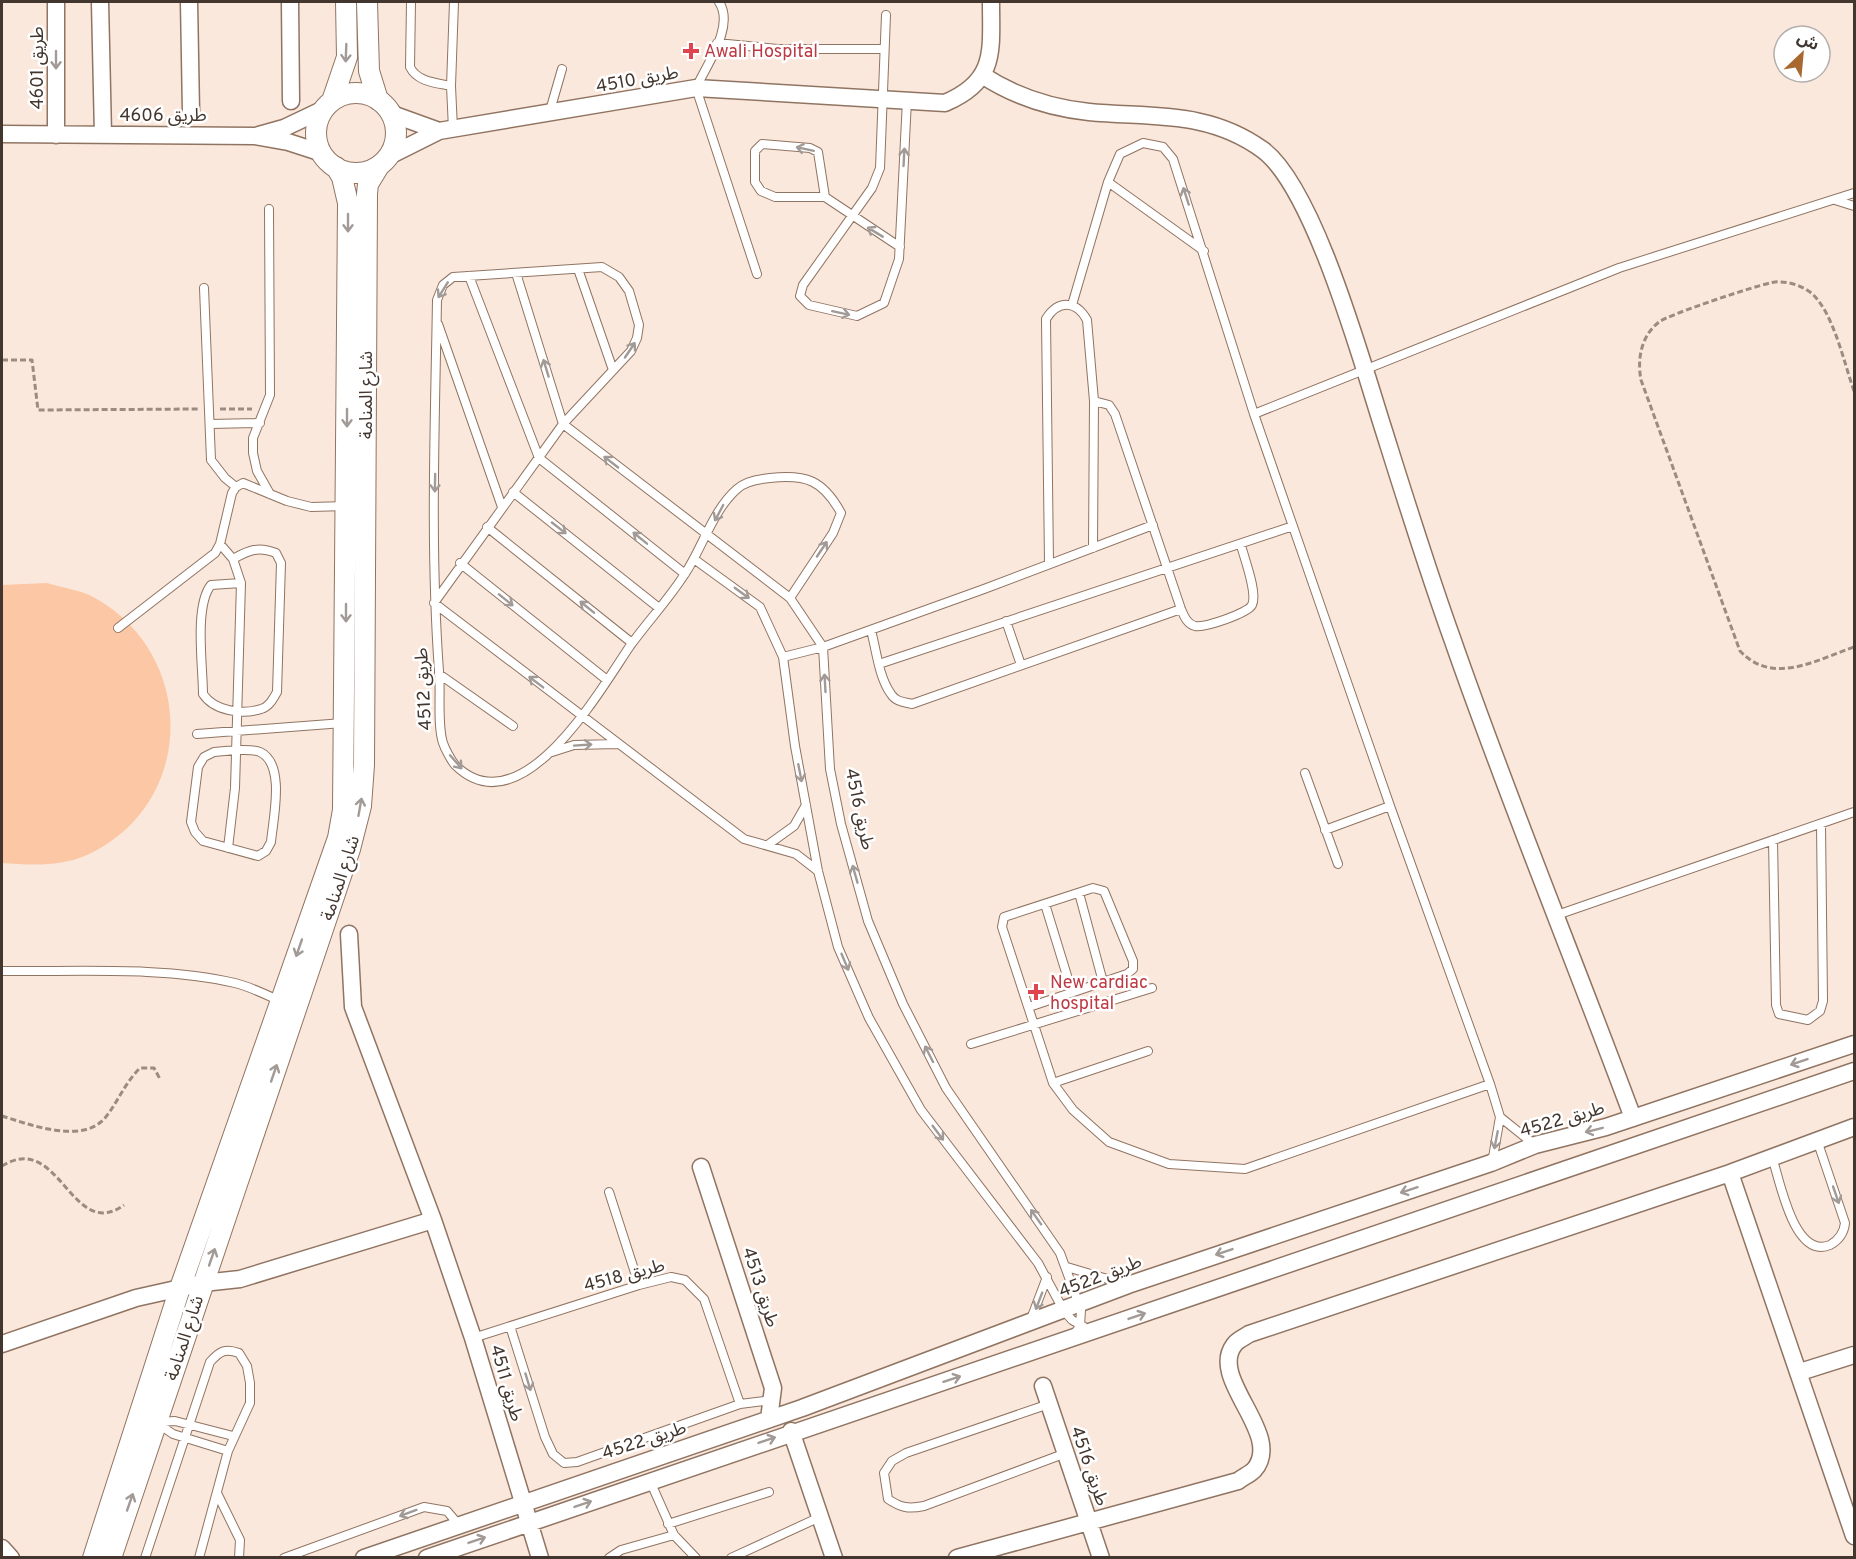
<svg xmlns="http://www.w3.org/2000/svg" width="1856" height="1559" viewBox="0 0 1856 1559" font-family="Overpass,'Noto Sans Arabic',sans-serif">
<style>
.green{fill:#fcc7a4}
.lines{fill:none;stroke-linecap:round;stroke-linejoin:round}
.service-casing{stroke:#907462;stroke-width:10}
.minor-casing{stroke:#907462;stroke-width:19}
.tertiary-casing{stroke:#907462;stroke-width:22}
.path{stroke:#9b8b81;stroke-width:3;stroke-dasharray:6 3;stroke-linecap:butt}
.service{stroke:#fff;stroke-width:8}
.minor{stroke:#fff;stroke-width:16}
.tertiary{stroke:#fff;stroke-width:20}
.oneway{stroke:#a19a96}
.health-dot{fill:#e0444e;stroke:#fff;stroke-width:2}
.labels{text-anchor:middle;stroke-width:5;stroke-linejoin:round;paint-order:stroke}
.health-label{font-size:18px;fill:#be3a42;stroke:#fff;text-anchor:start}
.street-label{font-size:18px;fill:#43362e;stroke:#fff}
</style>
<rect width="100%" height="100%" fill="#fbe8dc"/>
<!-- green -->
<path class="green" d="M47 583C62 588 82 590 95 598 198 656 196 805 87 855 60 867 30 865 2 863V585Z"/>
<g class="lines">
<defs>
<path id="service" d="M411 2 410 67C417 82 437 83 451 86
M719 2C735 26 707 64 696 88L757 274
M886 15 880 168 872 188 803 285 800 296 809 305 857 316 884 303 899 259 907 100
M717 43 778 49H884
M549 114 562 69
M453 129 451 86 454 2
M1108 182 1204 251
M825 197 818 152 810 148 762 144 755 151V182L761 191 775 197H825L900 247
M1835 200 1854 206
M269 209 270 395 253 438V453L257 471 270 494
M578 269 613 370
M516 273 563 424
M469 276 539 458 685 574
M204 288 211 460 225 478 236 487
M1072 305 1108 182 1120 154 1143 143 1163 147 1173 159 1254 414 1390 806 1490 1084 1500 1117 1492 1163
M438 324 502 507
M1254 414 1619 268 1854 193
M210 424 260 423
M563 424 790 598 823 647 830 769 841 824 868 921 903 1004 946 1088 1060 1253 1081 1310 1080 1326 1073 1336
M513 492 659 608
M487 527 632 643
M220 544 233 559 241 583 235 788 228 848
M1093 548 1094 401
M233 559C249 550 258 546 276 553L281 563 277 692C273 699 269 707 261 709 242 715 214 711 203 694 203 667 194 606 211 585L241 583
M694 559 760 607 783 657 795 746 818 871 838 947 869 1018 921 1110 1038 1263 1064 1311 1072 1320 1083 1326
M460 563 607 680
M1049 563 1046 319C1058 300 1076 300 1087 320L1094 401 1109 405 1115 414 1181 609C1184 616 1187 624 1195 626 1205 628 1248 613 1252 605 1258 593 1244 558 1241 545
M434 603 563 424 631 351 637 338 639 325 629 291 619 277 602 267 453 277 443 285 437 300C435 424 430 548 439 671 441 691 437 725 443 743 445 749 451 760 455 765 521 830 600 690 630 646 648 621 670 598 686 572 703 546 713 510 737 489 745 481 759 479 770 478 806 474 823 480 841 513L833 533 790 598
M434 603 744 839 796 854 818 871
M1006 621 1021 665
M118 628 215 553 220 544 232 493 236 487 243 483 287 501 311 507 347 506
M871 630C876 649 879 678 891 694 896 702 904 702 912 704L1181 609
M783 657 823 647 984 589 1153 525
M879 664 1293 526
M439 674 513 726
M197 734 343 723
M236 750C243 750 253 749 260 752 286 764 273 819 271 842L266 851 258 856 203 841 195 832 191 822 198 767 204 757 214 752Z
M552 752 574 745 618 744
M1305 773 1338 864
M1325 830 1390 806
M1773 840 1776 1005 1779 1014 1808 1020 1820 1011 1823 1001 1821 824
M769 844 794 826 806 805
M1079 893 1103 982
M1045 904 1072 992
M1557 915 1854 812
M2 971C75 972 164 966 235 983 251 987 267 995 282 1002
M1029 1007 1127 974 1133 969V961L1104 891 1093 888 1004 917 1002 927 1053 1083 1073 1110 1109 1142 1169 1164 1245 1169 1490 1084
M971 1044 1152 988
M1053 1083 1148 1051
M1500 1117 1535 1145
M1772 1157C1780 1181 1794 1260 1830 1245 1839 1240 1844 1233 1845 1223L1817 1140
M609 1192 639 1285
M1067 1267 1124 1284
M1031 1319 1047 1277
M510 1326 545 1437 553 1454 564 1463 577 1462 740 1404 772 1400
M473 1338 639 1285 671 1277 685 1280 704 1299 740 1404
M1049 1404 906 1453 892 1461 884 1473 888 1499C901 1508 909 1509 924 1506L1066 1453
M158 1422 175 1421 233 1436
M157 1423 173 1434 228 1451
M650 1481 674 1535 696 1558
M217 1493 240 1540 239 1558
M668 1524 769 1492
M145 1558 210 1362C220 1351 225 1348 239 1353L247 1366 250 1383V1403L228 1451 199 1558
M284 1558 424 1507 447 1511 459 1525
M609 1558 621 1550 674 1535
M731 1558 820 1517"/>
<path id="minor" d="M100 2 103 135
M189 2 191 112
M290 2 291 101
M982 75C1014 96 1051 108 1089 112 1152 118 1208 110 1263 150 1315 189 1363 366 1384 431 1406 501 1428 572 1453 641 1509 802 1574 959 1633 1118
M392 114 439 131 696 88 945 103C997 81 991 51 991 2
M2 134 255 136 288 142 322 153
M56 135V2
M259 135 284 128 324 109
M389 156 439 131
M349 934 353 1007 433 1220 473 1338 540 1558
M701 1167 773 1388 769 1419
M1730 1173 1854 1536
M2 1344 136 1298 203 1283 240 1279 433 1220
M1800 1372 1854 1355
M1043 1386 1101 1558
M791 1431 834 1558
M2 1548 11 1558
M364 1558 802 1408 1128 1285 1491 1163 1535 1145 1606 1127 1854 1044
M427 1558 1854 1071
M957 1558 1238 1481C1243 1477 1250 1474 1254 1470 1285 1435 1208 1379 1234 1345 1237 1340 1245 1337 1249 1334L1730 1173 1854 1127"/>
<path id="tertiary" d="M367 2 369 71 378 100
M316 133a40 40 0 1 1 80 0a40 40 0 1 1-80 0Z
M332 101 347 57 346 2
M93 1558 180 1288 338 838 343 810 348 203 342 177 336 167
M111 1558 350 849 361 806 364 765 367 194 368 184 379 166"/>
</defs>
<!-- service casing -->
<use href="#service" class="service-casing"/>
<!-- minor casing -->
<use href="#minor" class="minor-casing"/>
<!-- tertiary casing -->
<use href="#tertiary" class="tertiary-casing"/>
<!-- path -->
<path class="path" d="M2 360H32L38 410 198 409
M1854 391C1844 363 1833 310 1810 292 1800 285 1787 281 1775 282 1763 283 1667 315 1659 322 1641 336 1637 359 1641 380L1740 651C1773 686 1816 660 1854 647
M220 409H252
M2 1116C28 1124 82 1145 105 1118 118 1102 124 1084 140 1068H154L160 1079
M2 1166C60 1130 71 1243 124 1205"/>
<!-- service -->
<use href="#service" class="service"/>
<!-- minor -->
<use href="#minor" class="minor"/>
<!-- tertiary -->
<use href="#tertiary" class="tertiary"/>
</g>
<!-- one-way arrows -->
<defs><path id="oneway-shaft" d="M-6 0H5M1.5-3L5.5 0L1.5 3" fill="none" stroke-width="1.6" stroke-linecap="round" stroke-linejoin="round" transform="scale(1.5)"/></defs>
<g class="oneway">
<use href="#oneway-shaft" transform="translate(346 53) rotate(92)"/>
<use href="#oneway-shaft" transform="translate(56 60) rotate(90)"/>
<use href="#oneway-shaft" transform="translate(805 149) rotate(-168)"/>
<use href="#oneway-shaft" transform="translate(904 157) rotate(-87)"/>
<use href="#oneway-shaft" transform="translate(1186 196) rotate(-108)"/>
<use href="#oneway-shaft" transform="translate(348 223) rotate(90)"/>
<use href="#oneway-shaft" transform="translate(875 232) rotate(-149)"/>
<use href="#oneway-shaft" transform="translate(443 290) rotate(122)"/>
<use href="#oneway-shaft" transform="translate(841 313) rotate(12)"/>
<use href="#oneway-shaft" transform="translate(630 350) rotate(-56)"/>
<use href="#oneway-shaft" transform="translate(546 368) rotate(-107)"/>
<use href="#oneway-shaft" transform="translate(347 418) rotate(90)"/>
<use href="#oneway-shaft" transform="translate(611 462) rotate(-142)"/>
<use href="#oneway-shaft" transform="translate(435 483) rotate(91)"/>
<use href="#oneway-shaft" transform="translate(719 513) rotate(118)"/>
<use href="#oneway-shaft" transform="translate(559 528) rotate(38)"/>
<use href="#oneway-shaft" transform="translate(640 538) rotate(-141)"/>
<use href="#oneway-shaft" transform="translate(822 549) rotate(-56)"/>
<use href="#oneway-shaft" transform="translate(742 593) rotate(36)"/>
<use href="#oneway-shaft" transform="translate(506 600) rotate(39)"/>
<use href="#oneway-shaft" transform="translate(587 607) rotate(-141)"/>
<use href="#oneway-shaft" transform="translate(346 613) rotate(90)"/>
<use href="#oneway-shaft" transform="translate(536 682) rotate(-143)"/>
<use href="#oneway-shaft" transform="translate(825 683) rotate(-93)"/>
<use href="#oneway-shaft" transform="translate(583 745) rotate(-4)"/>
<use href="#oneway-shaft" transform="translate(456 762) rotate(49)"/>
<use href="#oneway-shaft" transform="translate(800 773) rotate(79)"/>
<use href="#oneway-shaft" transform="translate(360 807) rotate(-80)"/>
<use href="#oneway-shaft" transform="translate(855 874) rotate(-106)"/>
<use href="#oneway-shaft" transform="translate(299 948) rotate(109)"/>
<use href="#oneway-shaft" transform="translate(845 962) rotate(67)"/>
<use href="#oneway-shaft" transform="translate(929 1054) rotate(-117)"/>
<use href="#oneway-shaft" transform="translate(1799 1062) rotate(161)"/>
<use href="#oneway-shaft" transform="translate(274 1073) rotate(-71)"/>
<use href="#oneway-shaft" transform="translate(1594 1130) rotate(166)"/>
<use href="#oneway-shaft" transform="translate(938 1133) rotate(53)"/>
<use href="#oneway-shaft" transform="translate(1496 1140) rotate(101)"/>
<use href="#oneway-shaft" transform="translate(1409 1190) rotate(162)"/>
<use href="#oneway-shaft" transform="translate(1836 1195) rotate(71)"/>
<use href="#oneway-shaft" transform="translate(1036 1217) rotate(-125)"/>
<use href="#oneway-shaft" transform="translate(1224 1252) rotate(161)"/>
<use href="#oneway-shaft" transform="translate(212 1257) rotate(-71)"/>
<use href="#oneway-shaft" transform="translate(1039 1301) rotate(111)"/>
<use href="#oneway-shaft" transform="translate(1137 1316) rotate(-19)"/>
<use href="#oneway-shaft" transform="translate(952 1379) rotate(-18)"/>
<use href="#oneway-shaft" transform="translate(528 1382) rotate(73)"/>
<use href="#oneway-shaft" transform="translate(767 1440) rotate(-19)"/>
<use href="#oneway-shaft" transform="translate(130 1502) rotate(-71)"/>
<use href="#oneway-shaft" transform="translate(583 1504) rotate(-19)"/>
<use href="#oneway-shaft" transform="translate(408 1513) rotate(160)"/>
<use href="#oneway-shaft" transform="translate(477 1540) rotate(-19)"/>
</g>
<!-- markers -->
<g class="health-dot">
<path d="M688 42h6v6h6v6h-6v6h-6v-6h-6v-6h6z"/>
<path d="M1033 983h6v6h6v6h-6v6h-6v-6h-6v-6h6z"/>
</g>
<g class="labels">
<!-- health labels -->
<g class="health-label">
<text x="704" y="57">Awali Hospital</text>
<text x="1050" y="988">New cardiac<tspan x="1050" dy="21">hospital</tspan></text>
</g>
<!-- street labels -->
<g class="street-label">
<text transform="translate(37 68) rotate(-90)" y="6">طريق 4601</text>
<text transform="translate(637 79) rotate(-10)" y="6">طريق 4510</text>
<text x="163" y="121">طريق 4606</text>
<text transform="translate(366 395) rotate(-90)" y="6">شارع المنامة</text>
<text transform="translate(423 689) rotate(-93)" y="6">طريق 4512</text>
<text transform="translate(860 809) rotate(78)" y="6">طريق 4516</text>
<text transform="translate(340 878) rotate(-72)" y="6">شارع المنامة</text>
<text transform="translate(1562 1119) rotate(-16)" y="6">طريق 4522</text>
<text transform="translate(624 1275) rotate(-15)" y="6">طريق 4518</text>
<text transform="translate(1100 1276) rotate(-21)" y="6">طريق 4522</text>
<text transform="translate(761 1287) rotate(72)" y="6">طريق 4513</text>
<text transform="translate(184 1338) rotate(-72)" y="6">شارع المنامة</text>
<text transform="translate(507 1383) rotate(74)" y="6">طريق 4511</text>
<text transform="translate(644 1440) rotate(-18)" y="6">طريق 4522</text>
<text transform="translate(1090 1466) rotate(71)" y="6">طريق 4516</text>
</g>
</g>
<!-- border -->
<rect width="1856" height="1559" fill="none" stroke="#43362e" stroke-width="6"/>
<!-- north arrow -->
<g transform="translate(1802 54) rotate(26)"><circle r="28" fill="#ffffff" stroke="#b4afab" stroke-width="1.5"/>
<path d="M0-4.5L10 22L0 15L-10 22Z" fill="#a86830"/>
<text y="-9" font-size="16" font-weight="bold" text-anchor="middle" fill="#43362e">ش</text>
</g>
</svg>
